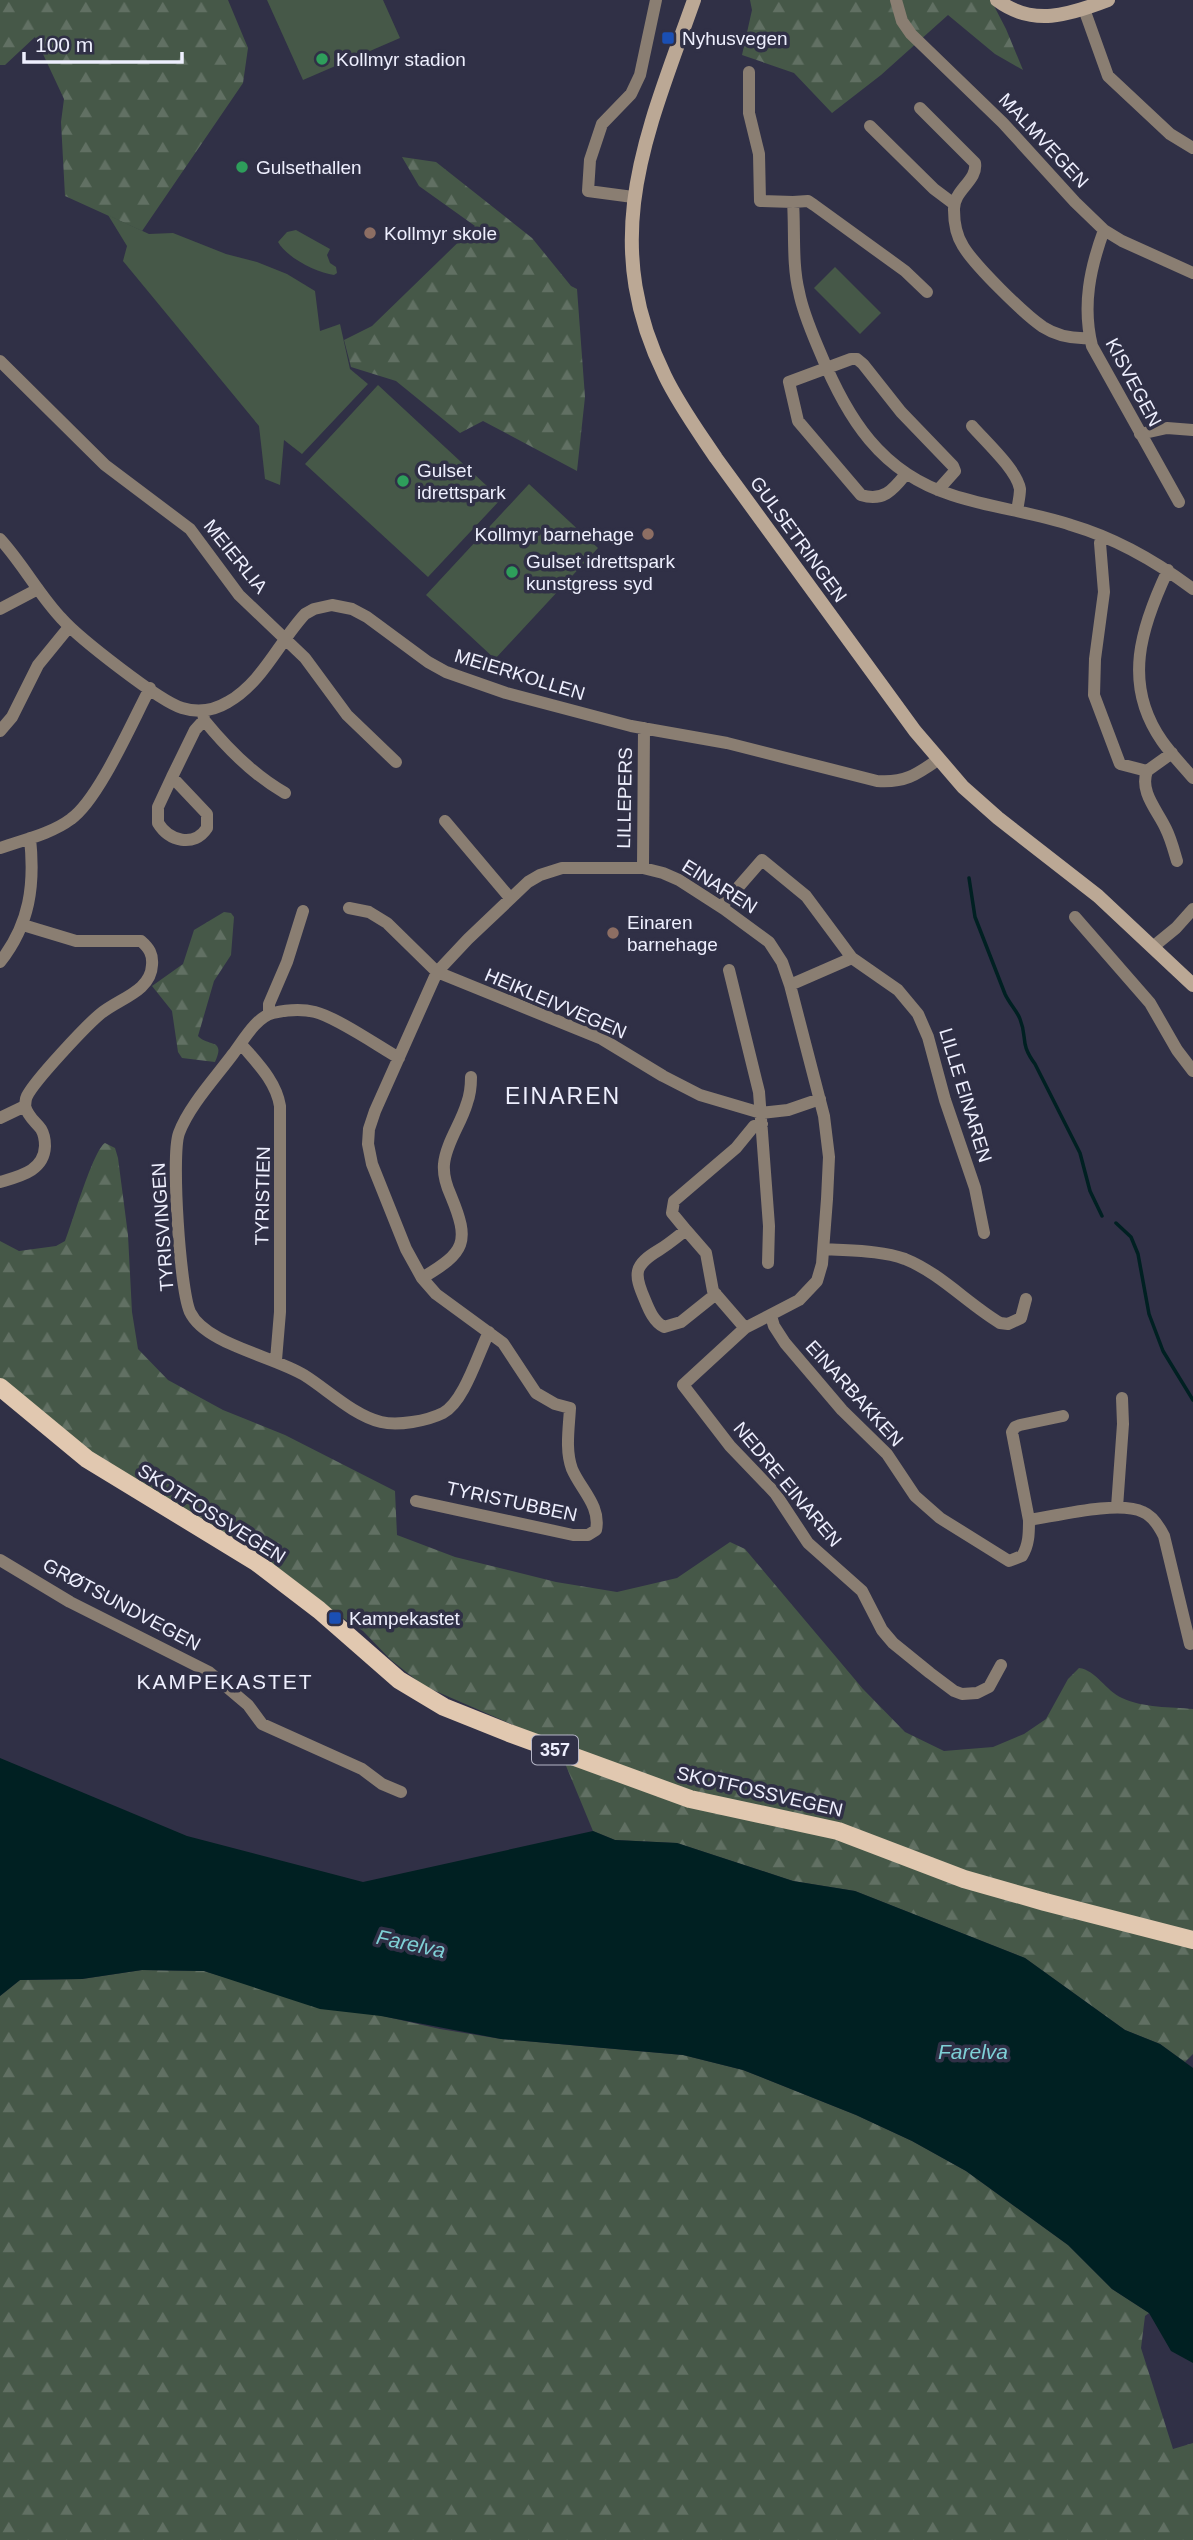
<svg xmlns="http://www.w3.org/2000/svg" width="1193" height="2540" viewBox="0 0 1193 2540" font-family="Arial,sans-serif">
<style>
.forest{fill:url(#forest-firs)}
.park{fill:#465848}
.water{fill:#002022}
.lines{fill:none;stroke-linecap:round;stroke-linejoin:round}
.stream{stroke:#002022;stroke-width:3.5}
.street{stroke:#8a7e72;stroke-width:12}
.secondary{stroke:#bba895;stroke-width:14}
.primary{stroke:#e1c8b0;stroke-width:18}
.transit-dot{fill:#1a4fb4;stroke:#303046;stroke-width:2.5}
.leisure-dot{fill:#2e9e5b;stroke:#303046;stroke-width:2.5}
.education-dot{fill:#8d6e63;stroke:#303046;stroke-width:2.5}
.labels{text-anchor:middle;stroke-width:7;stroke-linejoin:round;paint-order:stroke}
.shield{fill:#303046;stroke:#b5b6c7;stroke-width:2}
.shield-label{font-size:18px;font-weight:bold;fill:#eeeffe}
.poi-label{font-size:19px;fill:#eeeffe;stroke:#303046;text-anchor:start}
.street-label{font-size:19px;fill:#eeeffe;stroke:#303046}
.neighbourhood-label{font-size:21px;letter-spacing:2px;fill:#eeeffe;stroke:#303046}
.water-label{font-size:21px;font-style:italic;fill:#7ed0d6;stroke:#303046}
.quarter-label{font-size:23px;letter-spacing:2px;fill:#eeeffe;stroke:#303046}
</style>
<defs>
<pattern id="forest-firs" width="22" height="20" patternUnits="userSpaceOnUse" patternTransform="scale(1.75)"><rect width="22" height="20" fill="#465848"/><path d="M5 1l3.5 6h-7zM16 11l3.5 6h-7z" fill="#617063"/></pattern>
</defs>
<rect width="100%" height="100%" fill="#303046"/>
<!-- forest -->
<path class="forest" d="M0 0H228L248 48 243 83 142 231 65 196 61 122 64 99 35 37 5 65H0Z
M750 0H991L1006 29 1023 70 995 54 948 15 881 75 832 113 794 73 742 55 752 10Z
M402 157 436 162 532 238 571 286 577 289 585 397 577 471 483 421 460 433 396 381 351 367 344 340 372 326 475 226 419 186Z
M224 912 231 913 234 917 231 955 214 981 198 1036C208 1047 226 1038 215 1062L182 1058 178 1052 172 1011 152 986 183 964 194 930Z
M105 1143 115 1148 118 1158 128 1235 132 1312 138 1349 168 1380 223 1410 285 1435 395 1491 397 1535 455 1557 556 1582 617 1592 677 1578 730 1542 745 1549 863 1689 905 1732 944 1751 993 1747 1024 1734 1046 1719 1068 1679 1079 1668C1096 1670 1106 1691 1122 1698 1143 1708 1171 1707 1193 1709V2054L1185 2062 1160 2044 1125 2030 1025 1958 855 1891 793 1881 677 1843 615 1840 593 1831 557 1744 424 1686 391 1660 363 1631 110 1468 54 1424 0 1378V1241L19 1251 56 1246 65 1241C72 1224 93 1150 105 1143Z
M142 1970 204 1971 260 1988 440 2029 501 2039 683 2055 743 2070 856 2115 912 2141 966 2171 1068 2245 1112 2289 1149 2313 1145 2316 1141 2348 1173 2449 1193 2443V2540H0V1996L20 1980 82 1979Z"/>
<!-- park -->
<path class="park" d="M267 0H383L400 38 303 80Z
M108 215 149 234 173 233 226 254 257 262 287 274 315 291 320 331 340 324 350 369 368 384 302 454 284 440 280 485 265 479 259 426 123 261 127 246Z
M296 230 330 249 327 255 330 263 336 267 337 273 334 275C317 273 286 257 278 242L287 232Z
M835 267 881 313 860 334 814 288Z
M378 385 501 499 428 577 305 464Z
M529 484 598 548 495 659 426 595Z"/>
<!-- water -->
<path class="water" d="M0 1758 187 1836 363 1882 593 1831 615 1840 677 1843 793 1881 855 1891 1025 1958 1125 2030 1160 2044 1193 2068V2363L1171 2351 1149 2313 1112 2289 1068 2245 966 2171 912 2141 856 2115 743 2070 683 2055 501 2039 381 2016 320 2009 204 1971 142 1970 82 1979 20 1980 0 1996Z"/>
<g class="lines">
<!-- stream -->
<path class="stream" d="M969 878 975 917 1005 994C1009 1003 1017 1011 1020 1019 1028 1039 1019 1042 1035 1064L1080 1153 1090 1191 1102 1216
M1116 1223 1131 1237 1138 1254 1149 1314 1163 1351 1193 1400"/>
<!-- street -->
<path class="street" d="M896 0 902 21 911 34 1003 123 1075 202 1104 230 1122 241 1193 273
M1084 9 1108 76 1170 134 1193 148
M749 72V113L759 154 760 201 793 202C795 230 792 265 799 292 803 313 812 333 820 352 847 418 881 473 952 495 991 508 1032 512 1071 525 1115 538 1157 562 1193 589
M920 108 975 163C978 181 953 190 954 210 954 223 956 235 963 246 975 266 1024 314 1043 327 1057 336 1073 339 1090 338
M870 126 934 189 954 204
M633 197 588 191 590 160 602 124 631 94 640 75 656 0
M793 202 808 201 814 205 905 271 927 292
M1104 230C1090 268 1082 306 1092 346L1179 502
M0 361 105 465 190 529 239 595 305 658 347 715 396 762
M972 426C985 441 1017 470 1020 489 1020 496 1018 504 1017 511
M1140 434 1167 428 1193 430
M905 475C893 490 883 502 861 495L798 421 789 382 851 359H857L863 364 901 412 953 466 955 471 938 490
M1102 537 1100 543 1104 592 1095 659 1094 695 1120 764 1147 771C1139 792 1158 811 1166 829 1171 839 1174 851 1177 861
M0 539C23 564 39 595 62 619 79 638 159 701 182 708 198 713 213 711 228 702 262 683 279 642 305 614L314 609 332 605 352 609 367 617 428 662 446 672 506 693 631 726 727 743 877 781C905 783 916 775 939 759
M1168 570C1141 627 1122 684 1162 741 1171 754 1183 766 1193 778
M0 609 38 589
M204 720C226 747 255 776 285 793
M0 731 12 717 38 665 69 627
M1147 771 1172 753
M172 777 158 807V823C169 841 194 848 207 828V814L172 777 195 730 204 720 203 711
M445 821 510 898
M0 848C23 840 51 834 71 819 99 799 132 722 150 688
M643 868 644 728
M721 907 762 860 806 896 852 958 898 990 918 1014 928 1037 945 1100 975 1188 984 1233
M349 908 369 912 387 923 437 972 602 1039 663 1076 700 1095 761 1113 788 1110 820 1099
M1075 917 1150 1003 1177 1050 1193 1071
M1154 946 1176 928 1193 909
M0 962C30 924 35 885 30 838
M729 970 759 1092 769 1226 768 1263
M790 985 852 958
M269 1014V1004L287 962 303 911
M241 1044C257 1063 276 1081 280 1106V1312L276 1360
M399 1058C378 1046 336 1017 315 1012 303 1009 286 1010 273 1013 256 1017 243 1041 233 1054 216 1077 189 1106 179 1133 171 1155 180 1289 190 1312 205 1344 273 1356 304 1375 328 1390 353 1415 381 1422 398 1426 427 1421 443 1413 464 1402 478 1354 489 1332
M0 1118 25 1106C26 1101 25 1100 27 1096 35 1080 85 1027 99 1015 117 999 151 992 152 965 153 954 149 948 141 941H76L23 925
M0 1182C20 1176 44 1171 45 1146 45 1141 44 1134 41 1129 35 1121 28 1117 25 1106
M686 1230 672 1213 674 1201 736 1148 754 1126 762 1124
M824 1249C850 1251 880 1250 905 1259 940 1273 968 1304 1000 1323L1008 1324 1021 1318 1026 1299
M422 1278C466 1252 470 1242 451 1196 446 1185 443 1175 444 1164 446 1143 461 1124 467 1103 470 1095 471 1086 471 1077
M716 1294 681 1322 664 1327C654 1322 649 1310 645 1300 633 1273 634 1265 659 1250 669 1244 677 1237 686 1230L706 1253 713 1291 745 1328
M771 1316 774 1326 785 1343 842 1410 887 1454 915 1496 940 1518 1009 1561 1022 1556C1029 1545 1029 1533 1029 1520L1012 1432 1015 1427 1020 1425 1063 1416
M416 1501 573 1535H588L596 1530C601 1506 581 1490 572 1469 565 1450 569 1428 570 1408L555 1404 536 1393 503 1343 436 1294 422 1278 406 1249 372 1164 368 1144 369 1129 375 1111 437 972 468 939 528 882 540 875 562 868H643L663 873 679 880 724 909 769 942 782 962 790 985 824 1116 829 1157 827 1199 822 1264 817 1281 799 1300 745 1328 683 1385 730 1446 775 1493 808 1543 862 1591 882 1630 893 1643 930 1673 954 1691 962 1694 977 1693 989 1687 1001 1665
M1117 1507 1123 1424 1122 1398
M1029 1520C1056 1516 1119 1500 1143 1512 1153 1516 1159 1526 1164 1536L1190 1644
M0 1560 70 1602 209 1672 248 1705 262 1724 362 1769 382 1784 401 1792"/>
<!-- secondary -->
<path class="secondary" d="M694 0C647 133 597 238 665 376 679 405 698 431 716 458L915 731 963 787 998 818 1098 896 1193 985
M997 0C1033 27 1069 15 1108 0"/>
<!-- primary -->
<path class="primary" d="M0 1387 87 1459 256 1562 319 1610 399 1680 444 1707 509 1733 690 1799 838 1831 964 1879 1045 1902 1193 1940"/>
</g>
<!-- markers -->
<g class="transit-dot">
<rect x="661" y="31" width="14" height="14" rx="3.5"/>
<rect x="328" y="1611" width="14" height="14" rx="3.5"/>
</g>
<g class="leisure-dot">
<circle cx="322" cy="59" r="7"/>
<circle cx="242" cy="167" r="7"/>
<circle cx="403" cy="481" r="7"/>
<circle cx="512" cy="572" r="7"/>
</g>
<g class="education-dot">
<circle cx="370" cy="233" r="7"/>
<circle cx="648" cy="534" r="7"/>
<circle cx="613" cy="933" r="7"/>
</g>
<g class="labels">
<!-- shield labels -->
<rect class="shield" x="532" y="1735.5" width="46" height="29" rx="5"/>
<g class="shield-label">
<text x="555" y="1756">357</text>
</g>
<!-- poi labels -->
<g class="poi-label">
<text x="682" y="45">Nyhusvegen</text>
<text x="336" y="66">Kollmyr stadion</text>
<text x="256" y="174">Gulsethallen</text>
<text x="384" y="240">Kollmyr skole</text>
<text x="417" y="477">Gulset<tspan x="417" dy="22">idrettspark</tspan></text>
<text x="634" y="541" text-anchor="end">Kollmyr barnehage</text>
<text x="526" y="568">Gulset idrettspark<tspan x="526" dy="22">kunstgress syd</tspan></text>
<text x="627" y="929">Einaren<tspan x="627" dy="22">barnehage</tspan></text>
<text x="349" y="1625">Kampekastet</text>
</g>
<!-- street labels -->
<g class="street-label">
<text transform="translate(1044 140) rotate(47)" y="7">MALMVEGEN</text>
<text transform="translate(1134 382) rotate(62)" y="7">KISVEGEN</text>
<text transform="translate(799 539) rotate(54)" y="7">GULSETRINGEN</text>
<text transform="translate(236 556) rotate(51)" y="7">MEIERLIA</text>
<text transform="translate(520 674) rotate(17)" y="7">MEIERKOLLEN</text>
<text transform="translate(624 798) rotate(-89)" y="7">LILLEPERS</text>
<text transform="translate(720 886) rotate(32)" y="7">EINAREN</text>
<text transform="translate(556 1003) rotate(23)" y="7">HEIKLEIVVEGEN</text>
<text transform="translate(966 1095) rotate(73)" y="7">LILLE EINAREN</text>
<text transform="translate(262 1196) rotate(-89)" y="7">TYRISTIEN</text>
<text transform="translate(162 1227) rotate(-94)" y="7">TYRISVINGEN</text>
<text transform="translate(855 1393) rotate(48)" y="7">EINARBAKKEN</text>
<text transform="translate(788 1484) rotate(50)" y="7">NEDRE EINAREN</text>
<text transform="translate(512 1501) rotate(12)" y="7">TYRISTUBBEN</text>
<text transform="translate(212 1513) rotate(32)" y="7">SKOTFOSSVEGEN</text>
<text transform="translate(122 1604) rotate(28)" y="7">GRØTSUNDVEGEN</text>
<text transform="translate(760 1791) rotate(13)" y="7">SKOTFOSSVEGEN</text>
</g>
<!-- neighbourhood labels -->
<g class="neighbourhood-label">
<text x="225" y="1689">KAMPEKASTET</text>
</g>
<!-- water labels -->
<g class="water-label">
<text transform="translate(411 1944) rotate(12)" y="7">Farelva</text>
<text x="973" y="2059">Farelva</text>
</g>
<!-- quarter labels -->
<g class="quarter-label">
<text x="563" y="1104">EINAREN</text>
</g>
</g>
<!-- scale -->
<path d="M24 52v10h158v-10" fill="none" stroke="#eeeffe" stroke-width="3.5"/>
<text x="35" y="52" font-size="21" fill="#eeeffe" stroke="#303046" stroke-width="5" paint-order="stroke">100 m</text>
</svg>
